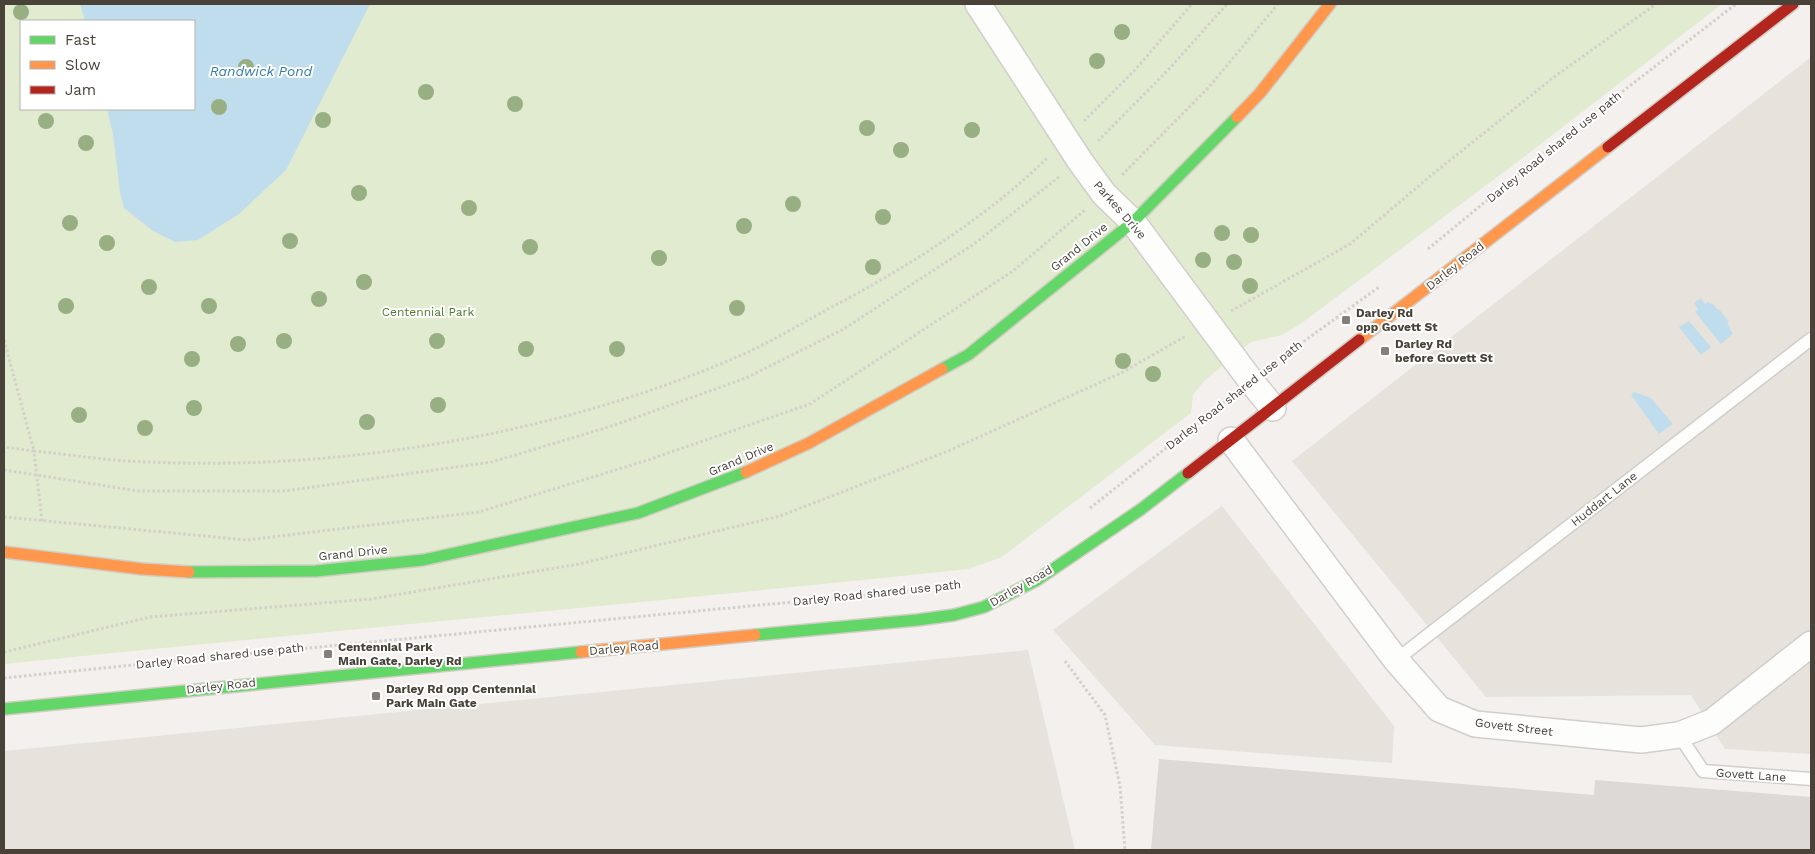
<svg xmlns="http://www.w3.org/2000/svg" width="1815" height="854" viewBox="0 0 1815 854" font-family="'Work Sans',sans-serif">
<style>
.residential{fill:#e7e2db}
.green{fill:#e1ebcf;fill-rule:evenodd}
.water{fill:#c0ddee}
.building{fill:#dcd9d6}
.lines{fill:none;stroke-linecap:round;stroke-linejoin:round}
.lane-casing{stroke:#d1cecb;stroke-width:15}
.street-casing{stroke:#d1cecb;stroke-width:28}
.fast-casing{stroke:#d2cdc4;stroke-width:14}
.slow-casing{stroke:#d2cdc4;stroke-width:14}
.jam-casing{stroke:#d2cdc4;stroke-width:14}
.path{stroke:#d3d0cb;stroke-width:3;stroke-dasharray:2.5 2.5;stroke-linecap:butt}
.lane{stroke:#fdfdfc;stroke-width:12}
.street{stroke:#fdfdfc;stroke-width:25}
.fast{stroke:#63d668;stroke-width:11}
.slow{stroke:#ff974d;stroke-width:11}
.jam{stroke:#b3261e;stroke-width:11}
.tree{fill:#98af83}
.poi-dot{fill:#847f78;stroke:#fff;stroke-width:2}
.labels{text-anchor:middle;stroke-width:4;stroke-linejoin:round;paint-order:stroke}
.street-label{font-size:12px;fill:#494239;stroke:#fff}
.park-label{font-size:12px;fill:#4d7a2d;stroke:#fff}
.poi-label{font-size:12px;font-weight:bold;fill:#494239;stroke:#fff;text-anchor:start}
.water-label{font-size:14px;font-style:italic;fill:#337caa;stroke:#fff}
</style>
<rect width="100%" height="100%" fill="#f3f0ed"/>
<!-- residential -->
<path class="residential" d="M1811 57V754L1725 749 1691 695 1486 697 1292 461Z
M1222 506 1394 726 1392 763 1155 745 1053 630Z
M1028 650 1075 850H4V751Z"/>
<!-- green -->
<path class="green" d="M4 4H1722L1520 160 1303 322 1282 335 1251 342 1204 381 1193 395 1191 413 1002 557 968 569C647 603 325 631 4 664ZM21 21H194V109H21Z"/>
<!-- water -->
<path class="water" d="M80 4H370L286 170 239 214 198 240 175 242 153 231 124 208 120 192 113 134 107 109H194V21H85Z
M1701 298 1705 304 1708 302 1710 304 1712 303 1718 310 1719 309 1729 322 1727 323 1733 334 1721 344 1695 312 1698 309 1694 303Z
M1689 321 1711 347 1701 355 1679 327Z
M1634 392 1651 398 1673 424 1659 434 1631 395Z"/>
<!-- building -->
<path class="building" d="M1159 759 1594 795 1595 780 1811 797V850H1151Z"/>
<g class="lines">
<defs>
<path id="lane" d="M1396 660 1811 339
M1679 735 1703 771 1811 779"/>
<path id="street" d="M978 4 1080 161 1104 194 1133 222 1251 381 1273 408
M1231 440 1396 660 1439 709 1475 724 1641 740 1679 735 1712 722 1811 644"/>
<path id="fast" d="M942 369 968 355 1133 222 1237 117
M189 572 316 571 423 560 638 513 746 472
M755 635 917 620 954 615 984 607 1037 580 1140 510 1188 473
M4 709 581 652"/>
<path id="slow" d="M1237 117 1260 93 1330 4
M1359 340 1608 147
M746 472 809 443 942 369
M4 552 142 569 189 572
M581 652 755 635"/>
<path id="jam" d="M1608 147 1793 4
M1188 473 1359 340"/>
</defs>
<!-- lane casing -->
<use href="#lane" class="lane-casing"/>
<!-- street casing -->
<use href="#street" class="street-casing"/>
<!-- fast casing -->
<use href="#fast" class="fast-casing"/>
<!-- slow casing -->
<use href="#slow" class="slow-casing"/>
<!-- jam casing -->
<use href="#jam" class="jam-casing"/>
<!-- path -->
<path class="path" d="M1084 121 1134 71 1192 4
M1098 141 1170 68 1227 4
M1122 175 1209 87 1278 4
M1428 249 1566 135 1736 4
M1231 311 1350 244 1434 173 1554 77 1656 4
M4 340 34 451 4 447
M1271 365 1379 287
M4 470 138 491H284L492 462 615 425 746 378 842 330 974 244 1060 176
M1090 508 1231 397
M4 517 247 540 479 512 648 460 810 404 1013 271 1085 210
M42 521 34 451C72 455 110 461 149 462 346 471 566 433 746 353 774 340 801 324 828 309 903 270 988 217 1048 157
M4 652 150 617 371 599 579 564 780 516 948 451 1121 373 1186 336
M235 655 908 591
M1065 661 1105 715 1120 786 1125 850
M4 678 214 657"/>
<!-- lane -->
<use href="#lane" class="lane"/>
<!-- street -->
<use href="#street" class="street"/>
<!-- fast -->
<use href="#fast" class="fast"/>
<!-- slow -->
<use href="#slow" class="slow"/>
<!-- jam -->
<use href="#jam" class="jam"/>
</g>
<!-- trees -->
<g class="tree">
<circle cx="21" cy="12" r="8"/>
<circle cx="1122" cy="32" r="8"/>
<circle cx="1097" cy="61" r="8"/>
<circle cx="246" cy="67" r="8"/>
<circle cx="426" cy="92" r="8"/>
<circle cx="515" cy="104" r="8"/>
<circle cx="219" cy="107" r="8"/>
<circle cx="323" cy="120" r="8"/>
<circle cx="46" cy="121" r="8"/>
<circle cx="867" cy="128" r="8"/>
<circle cx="972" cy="130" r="8"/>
<circle cx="86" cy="143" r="8"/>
<circle cx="901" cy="150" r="8"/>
<circle cx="359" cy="193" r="8"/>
<circle cx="793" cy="204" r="8"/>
<circle cx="469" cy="208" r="8"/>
<circle cx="883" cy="217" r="8"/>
<circle cx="70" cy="223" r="8"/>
<circle cx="744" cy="226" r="8"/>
<circle cx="1222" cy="233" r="8"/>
<circle cx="1251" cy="235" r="8"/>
<circle cx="290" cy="241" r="8"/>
<circle cx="107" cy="243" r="8"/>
<circle cx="530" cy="247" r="8"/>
<circle cx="659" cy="258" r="8"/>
<circle cx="1203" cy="260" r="8"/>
<circle cx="1234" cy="262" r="8"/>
<circle cx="873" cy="267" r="8"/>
<circle cx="364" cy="282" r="8"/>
<circle cx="1250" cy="286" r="8"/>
<circle cx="149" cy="287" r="8"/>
<circle cx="319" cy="299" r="8"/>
<circle cx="66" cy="306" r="8"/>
<circle cx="209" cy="306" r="8"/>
<circle cx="737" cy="308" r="8"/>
<circle cx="284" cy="341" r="8"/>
<circle cx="437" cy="341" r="8"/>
<circle cx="238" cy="344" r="8"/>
<circle cx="526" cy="349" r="8"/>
<circle cx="617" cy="349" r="8"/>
<circle cx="192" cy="359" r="8"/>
<circle cx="1123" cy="361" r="8"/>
<circle cx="1153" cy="374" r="8"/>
<circle cx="438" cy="405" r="8"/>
<circle cx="194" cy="408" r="8"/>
<circle cx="79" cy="415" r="8"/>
<circle cx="367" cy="422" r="8"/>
<circle cx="145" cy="428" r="8"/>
</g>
<!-- markers -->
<g class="poi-dot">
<rect x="1341" y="315" width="10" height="10" rx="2.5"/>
<rect x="1380" y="346" width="10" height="10" rx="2.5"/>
<rect x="323" y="649" width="10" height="10" rx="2.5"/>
<rect x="371" y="691" width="10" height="10" rx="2.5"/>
</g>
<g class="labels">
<!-- street labels -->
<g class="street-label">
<text transform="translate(1554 147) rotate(-39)" y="4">Darley Road shared use path</text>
<text transform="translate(1120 210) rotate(49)" y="4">Parkes Drive</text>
<text transform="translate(1079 247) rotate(-39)" y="4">Grand Drive</text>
<text transform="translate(1455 266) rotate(-38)" y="4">Darley Road</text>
<text transform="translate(1234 395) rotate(-38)" y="4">Darley Road shared use path</text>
<text transform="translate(741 459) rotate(-23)" y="4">Grand Drive</text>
<text transform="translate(1604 499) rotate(-38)" y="4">Huddart Lane</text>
<text transform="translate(353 553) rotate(-6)" y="4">Grand Drive</text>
<text transform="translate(1021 586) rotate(-30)" y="4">Darley Road</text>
<text transform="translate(877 593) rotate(-6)" y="4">Darley Road shared use path</text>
<text transform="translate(624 648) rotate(-5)" y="4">Darley Road</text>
<text transform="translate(220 656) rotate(-6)" y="4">Darley Road shared use path</text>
<text transform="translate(221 686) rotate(-6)" y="4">Darley Road</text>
<text transform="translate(1514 727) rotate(7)" y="4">Govett Street</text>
<text transform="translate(1751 775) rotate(4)" y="4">Govett Lane</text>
</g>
<!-- park labels -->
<g class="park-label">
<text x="428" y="316">Centennial Park</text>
</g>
<!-- poi labels -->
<g class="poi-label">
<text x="1356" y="317">Darley Rd<tspan x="1356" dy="14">opp Govett St</tspan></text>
<text x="1395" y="348">Darley Rd<tspan x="1395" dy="14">before Govett St</tspan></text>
<text x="338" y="651">Centennial Park<tspan x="338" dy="14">Main Gate, Darley Rd</tspan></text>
<text x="386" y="693">Darley Rd opp Centennial<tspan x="386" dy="14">Park Main Gate</tspan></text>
</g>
<!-- water labels -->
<g class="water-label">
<text x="261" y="76">Randwick Pond</text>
</g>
</g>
<!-- border -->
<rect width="1815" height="854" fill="none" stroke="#494239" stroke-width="10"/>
<!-- legend -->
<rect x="20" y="20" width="175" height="90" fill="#ffffff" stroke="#b6b3b0"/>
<rect x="30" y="36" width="25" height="8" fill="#63d668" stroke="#b6b3b0"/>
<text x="65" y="45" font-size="15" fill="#494239">Fast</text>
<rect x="30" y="61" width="25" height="8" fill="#ff974d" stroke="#b6b3b0"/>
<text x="65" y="70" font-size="15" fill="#494239">Slow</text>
<rect x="30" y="86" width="25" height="8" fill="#b3261e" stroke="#b6b3b0"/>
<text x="65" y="95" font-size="15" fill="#494239">Jam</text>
</svg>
